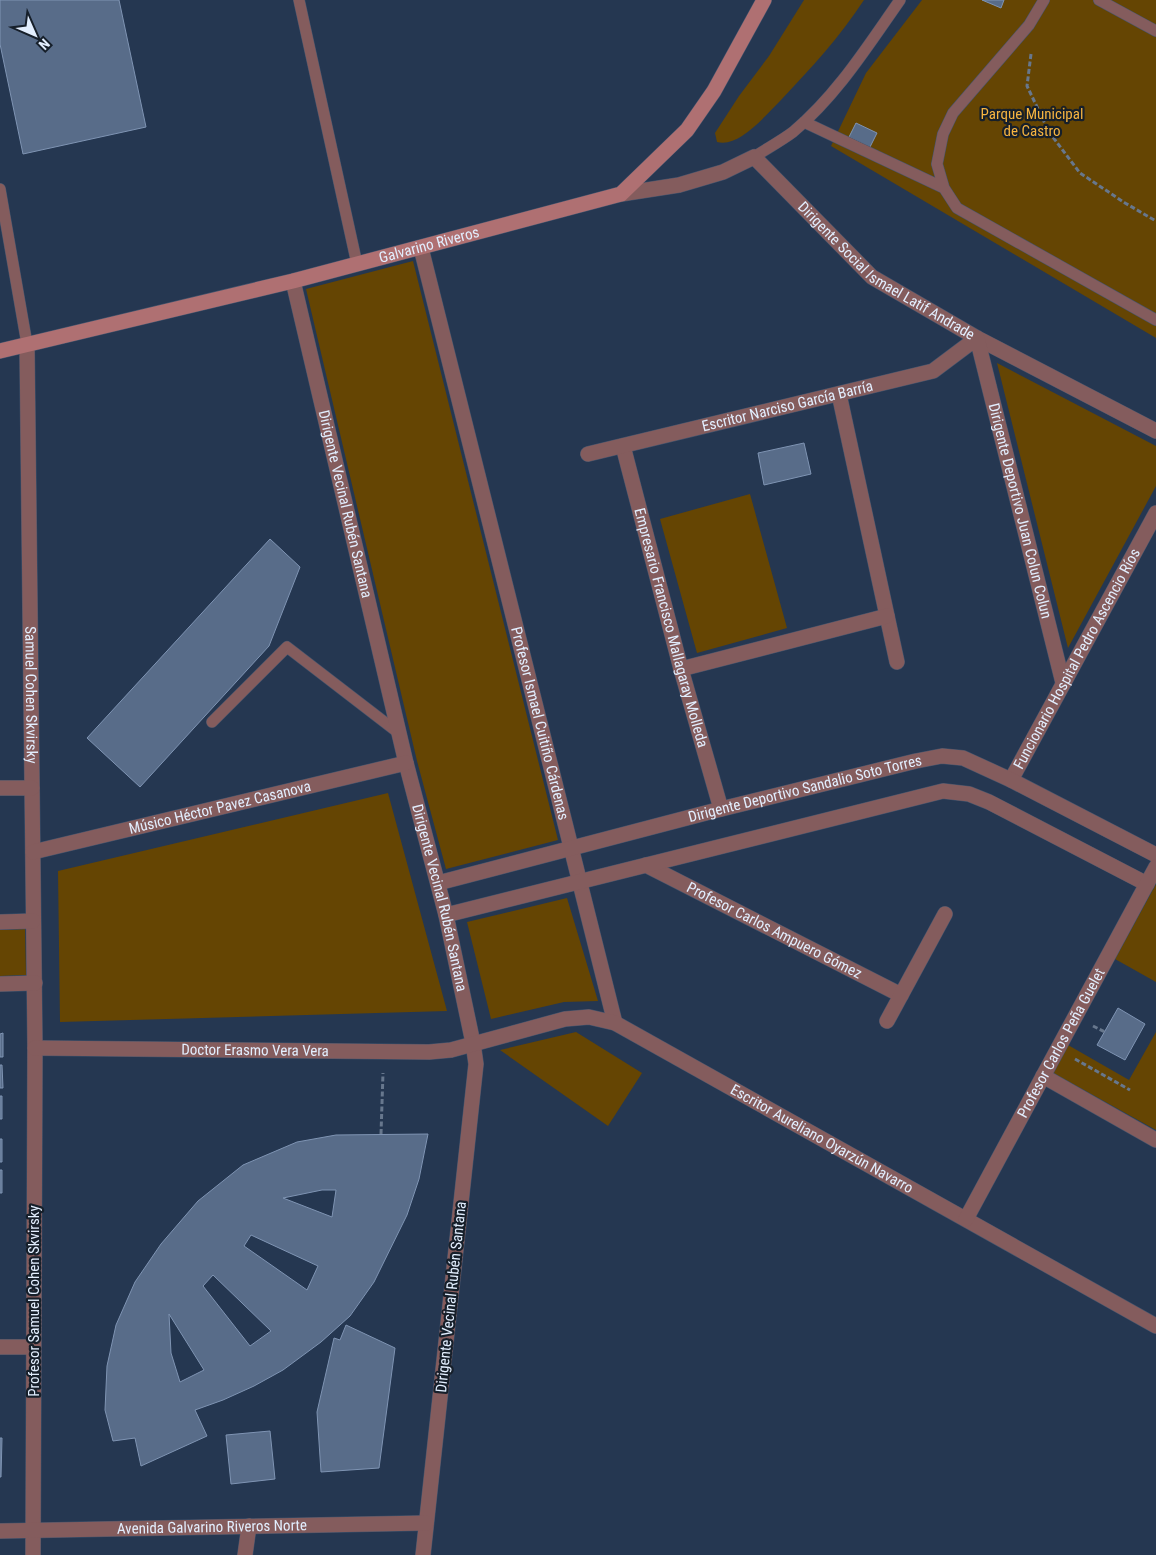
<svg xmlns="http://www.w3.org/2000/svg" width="1156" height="1555" viewBox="0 0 1156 1555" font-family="'Roboto Condensed',sans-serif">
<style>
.green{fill:#654503}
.building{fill:#586c89;stroke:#7f94b3;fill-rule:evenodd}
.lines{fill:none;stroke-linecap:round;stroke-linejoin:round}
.lane-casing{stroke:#43546d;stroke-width:12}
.street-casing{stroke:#43546d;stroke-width:16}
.secondary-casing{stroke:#43546d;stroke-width:16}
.path{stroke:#67778d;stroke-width:3;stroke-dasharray:5 2.5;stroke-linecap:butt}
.lane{stroke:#845c5d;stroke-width:11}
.street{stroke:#845c5d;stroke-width:15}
.secondary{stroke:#af7072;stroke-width:15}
.labels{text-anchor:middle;stroke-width:4.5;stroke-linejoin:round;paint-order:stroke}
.park-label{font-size:15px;fill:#f6b440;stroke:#161f2a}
.street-label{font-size:15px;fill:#e2eefe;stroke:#161f2a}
</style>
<rect width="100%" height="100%" fill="#253751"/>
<!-- green -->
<path class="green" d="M804 0H864C839 38 812 67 781 100 769 112 756 127 742 136 734 141 726 144 717 142L715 133 739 96 769 56Z
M922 0H1156V338L831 146 866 73Z
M413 261 558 840 446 869 417 761 306 289Z
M997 363 1156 446V486L1068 648Z
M750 494 787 628 697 653 660 519Z
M388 793 447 1011 60 1022 58 871Z
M1156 884V982L1115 959Z
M567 898 598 1001 564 1002 491 1019 467 922Z
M25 929 26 975 0 976V930Z
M576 1032 642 1073 608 1126 500 1050Z
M1156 1032V1130L1053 1073 1068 1045 1129 1080Z"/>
<!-- building -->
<path class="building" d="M0 0H119L146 127 23 154 0 44Z
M982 0H1004L1001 8Z
M856 123 877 133 870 147 849 137Z
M804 443 811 474 764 485 758 453Z
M270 539 300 567 269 646 140 787 87 738Z
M1118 1008 1145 1024 1125 1060 1097 1045Z
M3 1033V1057H0V1034Z
M0 1065H2L3 1088H0Z
M0 1096H2V1119H0Z
M428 1134 419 1179 407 1215 374 1282 350 1316 321 1342 283 1370 254 1386 223 1400 195 1410 207 1436 141 1466 135 1438 113 1441 105 1410 107 1366 116 1325 135 1282 161 1244 198 1201 243 1165 297 1142 336 1135ZM322 1190H336L332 1217 283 1198ZM251 1235 318 1266 307 1290 244 1246ZM213 1275 271 1331 250 1346 203 1286ZM169 1314 204 1370 180 1382 171 1353Z
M0 1139H2V1162H0Z
M0 1170H2V1193H0Z
M346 1325 395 1348 379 1468 321 1472 317 1412 334 1338 340 1340Z
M270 1431 275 1479 231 1484 226 1435Z
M0 1438H2L1 1477H0Z"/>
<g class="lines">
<defs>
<path id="lane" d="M299 0 357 264
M1044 0 1029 25 953 113 943 134 937 164 944 188 957 208 1156 320
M1099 0 1156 31
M804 122 944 188
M754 157C766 149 781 141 793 132 837 95 867 47 900 0
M0 189 27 344
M212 722 287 647 400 734"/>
<g id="street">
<path id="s1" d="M621 194 679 185 723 172 754 157 872 277 977 338 1156 431"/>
<path id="s2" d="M421 248 615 1023"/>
<path id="s3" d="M293 281 406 763 446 915 473 1043 476 1064 423 1555"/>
<path id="s4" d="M27 344 35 1048 33 1555"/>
<path d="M839 394 897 662"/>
<path id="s5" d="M623 446 681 669 721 809"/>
<path id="s6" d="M588 454 933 371 977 338 1063 683"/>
<path d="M681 669 887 616"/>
<path id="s7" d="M1011 780 1156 513"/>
<path d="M0 788H32"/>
<path id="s8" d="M33 852 406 763"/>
<path id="s9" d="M646 865 901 995"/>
<path id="s10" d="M438 883 721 809 916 761 942 756 963 758 1011 780 1156 855"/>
<path d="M446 915 943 791 969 794 989 802 1147 884"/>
<path d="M0 922 33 921"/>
<path d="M0 984 35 983"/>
<path d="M887 1021 945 914"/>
<path id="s11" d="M35 1048 429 1052 451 1050 565 1019 589 1017 615 1023 1156 1326"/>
<path d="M1043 1076 1156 1140"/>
<path id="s12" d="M966 1219 1156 867"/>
<path d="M0 1347H33"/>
<path id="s13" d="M0 1531 426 1523"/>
<path d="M245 1555 249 1526"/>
</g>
<g id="secondary">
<path id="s14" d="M0 351 293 281 621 194 687 130 714 91 764 0"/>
</g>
</defs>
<!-- lane casing -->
<use href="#lane" class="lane-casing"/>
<!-- street casing -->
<use href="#street" class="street-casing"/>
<!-- secondary casing -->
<use href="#secondary" class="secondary-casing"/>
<!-- path -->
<path class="path" d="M1031 54 1027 86 1049 132 1080 173 1125 203 1156 221
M1093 1026 1105 1032
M1075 1059 1130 1090
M381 1134 383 1073"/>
<!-- lane -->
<use href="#lane" class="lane"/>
<!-- street -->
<use href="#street" class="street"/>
<!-- secondary -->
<use href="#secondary" class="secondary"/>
</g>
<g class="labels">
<!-- park labels -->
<g class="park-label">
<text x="1032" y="119">Parque Municipal<tspan x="1032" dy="17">de Castro</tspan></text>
</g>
<!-- street labels -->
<g class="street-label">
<text dy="5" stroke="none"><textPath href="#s14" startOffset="442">Galvarino Riveros</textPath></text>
<text dy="5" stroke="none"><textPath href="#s1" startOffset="315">Dirigente Social Ismael Latif Andrade</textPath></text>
<text dy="5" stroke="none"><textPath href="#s6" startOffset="205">Escritor Narciso García Barría</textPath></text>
<text dy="5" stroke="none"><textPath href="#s3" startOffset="229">Dirigente Vecinal Rubén Santana</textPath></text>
<text dy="5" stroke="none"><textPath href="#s6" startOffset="588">Dirigente Deportivo Juan Colun Colun</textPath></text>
<text dy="5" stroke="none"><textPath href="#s5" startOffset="188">Empresario Francisco Mallagaray Molleda</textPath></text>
<text dy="5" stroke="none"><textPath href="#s7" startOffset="138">Funcionario Hospital Pedro Ascencio Ríos</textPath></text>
<text dy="5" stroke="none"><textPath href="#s4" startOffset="351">Samuel Cohen Skvirsky</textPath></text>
<text dy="5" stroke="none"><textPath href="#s2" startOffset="490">Profesor Ismael Cuitiño Cárdenas</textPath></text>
<text dy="5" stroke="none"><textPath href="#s10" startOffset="379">Dirigente Deportivo Sandalio Soto Torres</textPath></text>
<text dy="5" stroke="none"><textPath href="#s8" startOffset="192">Músico Héctor Pavez Casanova</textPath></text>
<text dy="5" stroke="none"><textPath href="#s3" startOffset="634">Dirigente Vecinal Rubén Santana</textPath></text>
<text dy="5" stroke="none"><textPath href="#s9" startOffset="144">Profesor Carlos Ampuero Gómez</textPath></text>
<text dy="5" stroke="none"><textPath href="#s12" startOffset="200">Profesor Carlos Peña Guelet</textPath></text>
<text dy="5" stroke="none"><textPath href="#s11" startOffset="220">Doctor Erasmo Vera Vera</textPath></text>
<text dy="5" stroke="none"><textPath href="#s11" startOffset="822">Escritor Aureliano Oyarzún Navarro</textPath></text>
<text transform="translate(451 1297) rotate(-84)" y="5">Dirigente Vecinal Rubén Santana</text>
<text transform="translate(34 1301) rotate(-90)" y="5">Profesor Samuel Cohen Skvirsky</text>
<text dy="5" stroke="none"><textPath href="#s13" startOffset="212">Avenida Galvarino Riveros Norte</textPath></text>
</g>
</g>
<!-- north arrow -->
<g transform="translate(35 35) rotate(135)" stroke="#161f2a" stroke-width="4" paint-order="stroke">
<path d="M0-4L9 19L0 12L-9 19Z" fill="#e2eefe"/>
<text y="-8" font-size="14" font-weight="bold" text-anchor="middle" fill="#e2eefe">N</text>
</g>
</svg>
